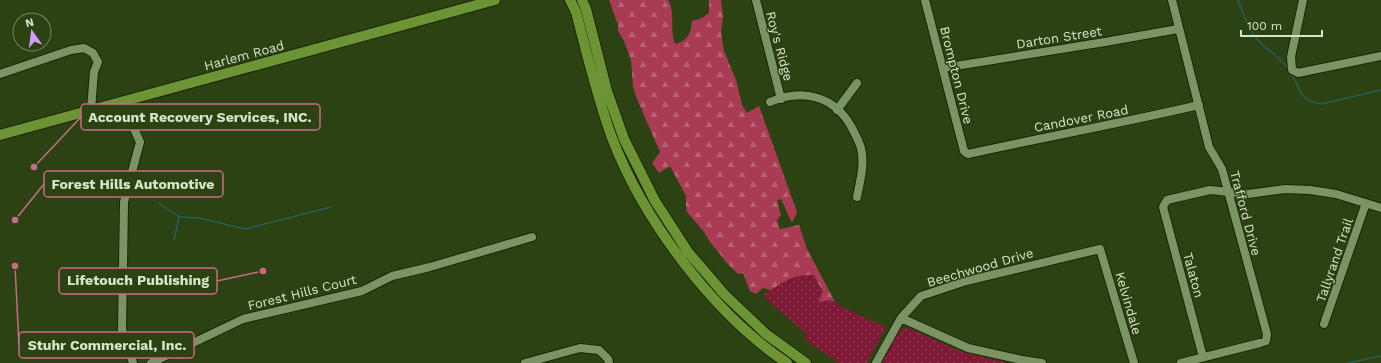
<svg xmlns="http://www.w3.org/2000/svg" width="1381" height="363" viewBox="0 0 1381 363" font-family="'Work Sans',sans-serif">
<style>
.grass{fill:url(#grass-dots)}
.forest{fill:url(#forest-firs)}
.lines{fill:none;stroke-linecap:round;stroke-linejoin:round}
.stream{stroke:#275e5a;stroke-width:1.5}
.minor-casing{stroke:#182704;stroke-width:10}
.major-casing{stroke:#182704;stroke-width:12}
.minor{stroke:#7c9463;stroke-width:8}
.major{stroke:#6c9334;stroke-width:10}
.labels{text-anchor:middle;stroke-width:3;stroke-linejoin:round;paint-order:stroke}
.street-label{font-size:13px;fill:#d7e5cb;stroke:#2d4212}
.leader{fill:none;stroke:#ca6a88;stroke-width:1.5}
.callout-dot{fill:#ca6a88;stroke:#2d4212;stroke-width:1.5}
.callout{fill:#2d4212;stroke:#ca6a88;stroke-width:1.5}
.callout-label{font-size:14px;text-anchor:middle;font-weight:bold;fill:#d7e5cb}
</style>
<defs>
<pattern id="grass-dots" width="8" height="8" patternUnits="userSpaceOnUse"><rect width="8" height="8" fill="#7e1a36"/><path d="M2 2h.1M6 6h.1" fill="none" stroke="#903b52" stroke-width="1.8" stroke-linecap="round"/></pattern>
<pattern id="forest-firs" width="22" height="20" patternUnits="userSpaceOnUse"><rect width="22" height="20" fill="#a93b54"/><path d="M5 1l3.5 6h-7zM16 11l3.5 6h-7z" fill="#b86173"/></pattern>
</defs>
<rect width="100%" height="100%" fill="#2d4212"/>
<!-- grass -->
<path class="grass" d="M790 275H814L823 292 818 301 830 300 835 302 842 307 886 327 867 363H839L804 339 808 335 769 302 763 295Z
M909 328 955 349 1007 363H882L898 331 900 329Z"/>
<!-- forest -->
<path class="forest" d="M609 0H668C676 13 669 30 675 44 688 41 691 33 692 21L702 18 709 13V0H721L723 17 721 32 724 51 736 80 742 105 747 113 759 106 797 212 792 223 781 199 777 200 781 215 777 220 780 229 799 225 807 249 835 302 830 300 818 302 823 292 814 275C793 275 788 279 771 290L763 288 756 294 750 291 743 273 738 274 727 263 710 242 704 232 687 212 686 205V196L670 166 659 173 652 163 660 152 637 99 633 87 631 60 624 41 618 31V25Z"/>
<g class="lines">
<!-- stream -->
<path class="stream" d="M1238 0C1244 15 1248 30 1260 42 1269 52 1282 58 1289 70
M1291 73C1301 91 1299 100 1321 104L1381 90
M159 203 179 217 199 218 245 229 331 207
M174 240 179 217
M1348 363 1381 356"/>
<defs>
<path id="minor" d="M756 0 781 99
M925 0 964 151 968 154C1045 137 1122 123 1199 105
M1172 0 1209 147 1222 169 1267 334 1266 341 1260 343 1181 363
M1303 0 1291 57 1292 70 1298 73 1381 56
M943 68 1105 42 1178 29
M0 74 71 50 84 48 93 53 98 62 94 72 91 109
M122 102 140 142 124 202 122 330 133 363
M770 102C803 88 835 96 852 128 855 134 859 141 861 148 865 164 860 181 857 197
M837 110 857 83
M901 318 968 348 1022 360 1042 363
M1324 324 1366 203
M1203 357 1163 207 1167 200 1210 190 1248 194 1285 189 1310 190 1336 194 1381 208
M151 363 243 319 362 291 392 276 430 267 532 237
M525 363 580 348 599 350 608 359 609 363
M876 363 901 318 921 296 966 281 1100 249 1134 363"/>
<path id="major" d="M570 0 576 12C587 54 597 97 612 138 644 221 713 313 787 363
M582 0 586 9 607 91 624 139 655 201 688 252 725 295 766 334 806 363
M0 135 495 0"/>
</defs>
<!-- minor casing -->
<use href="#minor" class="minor-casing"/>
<!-- major casing -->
<use href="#major" class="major-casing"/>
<!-- minor -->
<use href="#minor" class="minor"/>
<!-- major -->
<use href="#major" class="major"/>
</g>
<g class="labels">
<!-- street labels -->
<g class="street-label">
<text transform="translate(1059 37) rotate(-9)" y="5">Darton Street</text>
<text transform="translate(780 46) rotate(75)" y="5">Roy's Ridge</text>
<text transform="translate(244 55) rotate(-15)" y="5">Harlem Road</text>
<text transform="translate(957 75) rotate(76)" y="5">Brompton Drive</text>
<text transform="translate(1081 118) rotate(-11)" y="5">Candover Road</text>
<text transform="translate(1246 213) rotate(75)" y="5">Trafford Drive</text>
<text transform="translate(1334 260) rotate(-71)" y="5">Tallyrand Trail</text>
<text transform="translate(980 267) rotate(-16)" y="5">Beechwood Drive</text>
<text transform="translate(1194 275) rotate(75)" y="5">Talaton</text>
<text transform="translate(302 292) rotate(-14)" y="5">Forest Hills Court</text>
<text transform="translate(1129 303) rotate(74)" y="5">Kelvindale</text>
</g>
</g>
<!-- callouts -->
<path class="leader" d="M34 167L81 117M15 220L44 184M263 271L217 281M15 266L19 345"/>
<g class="callout-dot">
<circle cx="34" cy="167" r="4"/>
<circle cx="15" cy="220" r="4"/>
<circle cx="263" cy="271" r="4"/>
<circle cx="15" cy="266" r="4"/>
</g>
<g class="callout">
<rect x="81" y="104" width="239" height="26" rx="4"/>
<rect x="44" y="171" width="179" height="26" rx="4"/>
<rect x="59" y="268" width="158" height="26" rx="4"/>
<rect x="19" y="332" width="175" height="26" rx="4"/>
</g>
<g class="callout-label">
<text x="200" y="122">Account Recovery Services, INC.</text>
<text x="133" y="189">Forest Hills Automotive</text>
<text x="138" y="285">Lifetouch Publishing</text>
<text x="107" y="350">Stuhr Commercial, Inc.</text>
</g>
<!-- north arrow -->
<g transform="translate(32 32) rotate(346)"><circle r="19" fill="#2d4212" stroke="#71835c"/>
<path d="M0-3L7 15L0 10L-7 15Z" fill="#d39cfc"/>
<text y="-6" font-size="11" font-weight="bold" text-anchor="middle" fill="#d7e5cb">N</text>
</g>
<!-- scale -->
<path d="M1241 30v6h81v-6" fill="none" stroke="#d7e5cb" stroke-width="2"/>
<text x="1247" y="30" font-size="12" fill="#d7e5cb" stroke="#2d4212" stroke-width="3" paint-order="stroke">100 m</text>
</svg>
